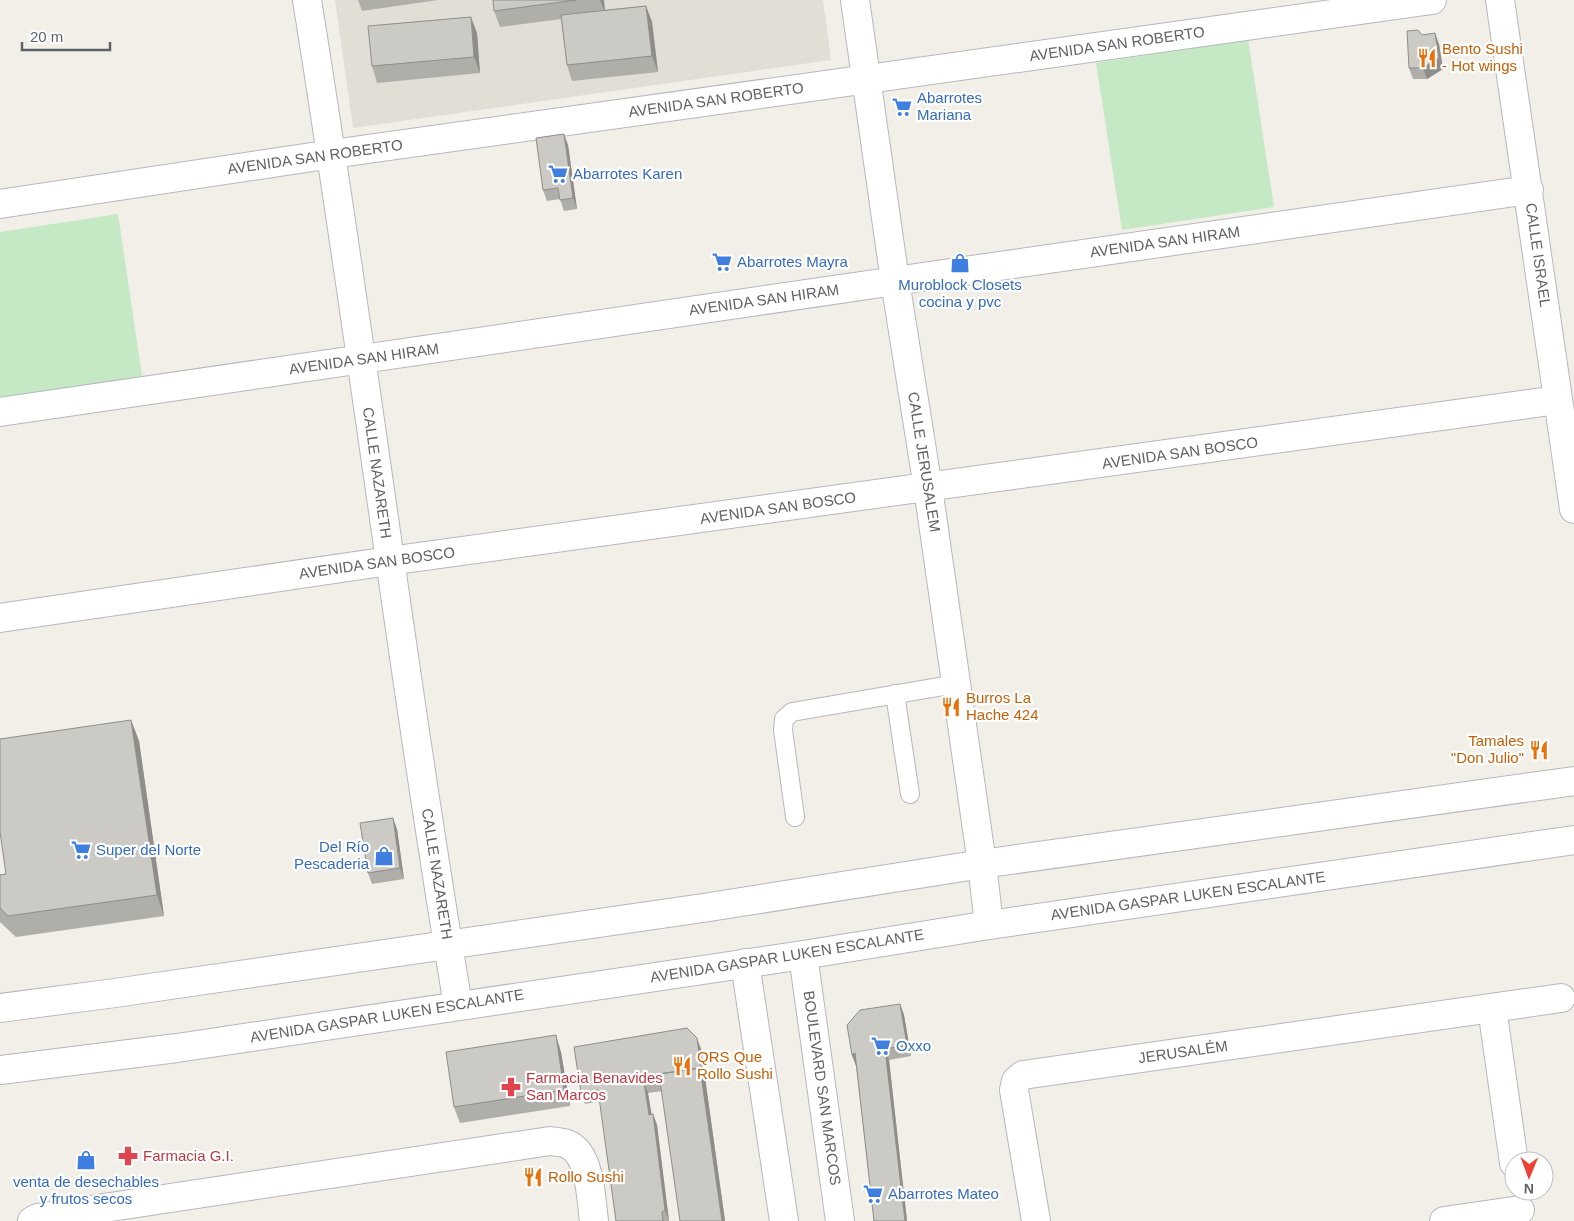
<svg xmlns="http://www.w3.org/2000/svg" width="1574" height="1221" viewBox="0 0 1574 1221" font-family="Arial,sans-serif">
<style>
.education{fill:#e1ded6}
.green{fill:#c5e8c5}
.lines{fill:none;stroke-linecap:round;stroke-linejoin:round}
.service-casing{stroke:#b5b8bc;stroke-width:20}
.minor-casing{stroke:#b5b8bc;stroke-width:30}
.tertiary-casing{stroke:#b5b8bc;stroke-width:30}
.service{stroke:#fff;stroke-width:18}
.minor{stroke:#fff;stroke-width:28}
.tertiary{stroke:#fff;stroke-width:28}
.wall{fill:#afaea9}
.shaded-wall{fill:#8f8d8a}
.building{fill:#cccac5;stroke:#8f8d8a}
.labels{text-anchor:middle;stroke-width:4.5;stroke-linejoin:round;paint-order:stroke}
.street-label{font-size:15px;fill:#5f6368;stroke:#fff}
.food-label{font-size:15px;fill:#c56008;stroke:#fff;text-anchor:start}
.shop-label{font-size:15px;fill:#366cbe;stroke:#fff;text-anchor:start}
.health-label{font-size:15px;fill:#be3a42;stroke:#fff;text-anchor:start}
</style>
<rect width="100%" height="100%" fill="#f1efe8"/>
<!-- education -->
<path class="education" d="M335 0H823L831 60 353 128Z"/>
<!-- green -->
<path class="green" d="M1248 39 1274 207 1122 230 1096 63Z
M118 214 142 376 0 398V232Z"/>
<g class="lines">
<defs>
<path id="service" d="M895 694 910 794
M795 817 783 730 784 719 792 712 956 684"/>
<path id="minor" d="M307 0C361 334 402 671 458 1005
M855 0 895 281 928 488 982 864 989 925
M1500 0 1574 509
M0 204 332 154 1432 0
M0 412 895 281 1529 190
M0 618 389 561 1557 400
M803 955 840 1221
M745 963 784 1221
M1492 1008 1514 1163
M32 1221 37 1218 550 1141C556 1142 564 1142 569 1145 591 1156 591 1200 594 1221
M1036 1221 1014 1090 1016 1081 1023 1075 1561 998
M1444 1221 1520 1210"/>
<path id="tertiary" d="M0 1008 115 993 703 908 982 864 1574 781
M0 1070 177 1048 803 955 989 925 1574 840"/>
</defs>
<!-- service casing -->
<use href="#service" class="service-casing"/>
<!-- minor casing -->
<use href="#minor" class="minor-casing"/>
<!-- tertiary casing -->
<use href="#tertiary" class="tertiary-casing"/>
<!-- service -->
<use href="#service" class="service"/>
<!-- minor -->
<use href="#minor" class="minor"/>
<!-- tertiary -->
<use href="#tertiary" class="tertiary"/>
</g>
<!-- wall -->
<path class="wall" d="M358 0H438L362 11Z
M493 0H604L605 10 646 6 652 22 658 72 572 81 567 65 561 19 500 27 494 11Z
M477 33 480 73 377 83 372 66Z
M1422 35 1439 44 1443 69 1427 79H1413L1409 68Z
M564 134 568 145 577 209 564 211 560 199 547 201 543 190Z
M131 720 139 741 164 916 16 937 0 922V875L6 874Z
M397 829 404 879 372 884 368 873Z
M900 1004 904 1015 911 1056 889 1060 907 1221H874L856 1065 852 1055Z
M701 1049 725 1221 662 1091 648 1093 652 1115 653 1114 657 1125 669 1221H616L600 1101 585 1104 581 1093Z
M561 1052 570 1106 460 1123 454 1107Z"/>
<!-- shaded-wall -->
<path class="shaded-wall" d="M600 0H604L605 13Z
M646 6 652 22 658 72 652 56Z
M471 17 477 33 480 73 474 57Z
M1435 33 1439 44 1443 69 1427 79 1423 68Z
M564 134 568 145 577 209 573 198Z
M131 720 139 741 164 916 157 895Z
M393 818 397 829 404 879 400 868Z
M900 1004 904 1015 911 1056 907 1045Z
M556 1035 561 1052 570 1106 564 1090Z
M697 1038 701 1049 725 1221H722L700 1068Z
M885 1049 889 1060 907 1221H905Z
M855 1053 859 1064 856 1066 852 1055Z
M644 1082 648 1093 653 1126 649 1115Z
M653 1114 657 1125 669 1221 665 1210Z"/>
<!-- building -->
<path class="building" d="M493 0H576L494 11Z
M646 6 652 56 567 65 561 15Z
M471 17 474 57 372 66 368 26Z
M1418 30 1422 35 1435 33 1439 58 1423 68H1409L1407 31Z
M564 134 573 198 560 200 558 188 543 190 536 138Z
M131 720 157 895 8 916 0 908V875L6 874 0 832V739Z
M393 818 400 868 368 873 360 823Z
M900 1004 907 1045 885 1049 905 1221H874L855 1053 852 1055 847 1025 860 1010Z
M687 1028 697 1038 702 1073 700 1068 659 1074 660 1080 644 1082 649 1115 653 1114 665 1210 662 1212 663 1221H616L598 1090 581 1093 574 1047Z
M556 1035 564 1090 454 1107 446 1052Z
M700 1068 722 1221H680L659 1074Z"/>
<!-- icons -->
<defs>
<symbol id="restaurant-bare" viewBox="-9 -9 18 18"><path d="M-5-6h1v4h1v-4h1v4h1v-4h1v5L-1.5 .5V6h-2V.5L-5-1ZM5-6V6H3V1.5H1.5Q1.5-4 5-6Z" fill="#e8710a" stroke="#fff" stroke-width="2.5" paint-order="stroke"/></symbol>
<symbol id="supermarket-bare" viewBox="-9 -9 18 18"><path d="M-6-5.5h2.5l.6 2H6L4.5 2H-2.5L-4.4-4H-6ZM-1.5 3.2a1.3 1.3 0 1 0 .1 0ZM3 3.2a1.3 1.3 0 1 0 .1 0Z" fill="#3f7fe0" stroke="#fff" stroke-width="2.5" paint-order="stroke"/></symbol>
<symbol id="shop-bare" viewBox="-9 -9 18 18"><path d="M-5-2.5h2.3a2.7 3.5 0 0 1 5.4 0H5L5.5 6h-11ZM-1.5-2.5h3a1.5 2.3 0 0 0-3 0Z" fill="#3f7fe0" stroke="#fff" stroke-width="2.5" paint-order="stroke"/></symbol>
<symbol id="pharmacy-bare" viewBox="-9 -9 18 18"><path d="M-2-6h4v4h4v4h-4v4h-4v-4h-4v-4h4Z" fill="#e0444e" stroke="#fff" stroke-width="2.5" paint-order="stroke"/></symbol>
</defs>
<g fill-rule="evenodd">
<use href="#restaurant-bare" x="1413" y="44" width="28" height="28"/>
<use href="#supermarket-bare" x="888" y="93" width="28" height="28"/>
<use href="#supermarket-bare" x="544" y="160" width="28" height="28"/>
<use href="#supermarket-bare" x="708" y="248" width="28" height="28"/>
<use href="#shop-bare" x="946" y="249" width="28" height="28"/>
<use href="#restaurant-bare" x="937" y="693" width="28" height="28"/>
<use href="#restaurant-bare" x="1525" y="736" width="28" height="28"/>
<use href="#supermarket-bare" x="67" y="836" width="28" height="28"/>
<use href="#shop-bare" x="370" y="842" width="28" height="28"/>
<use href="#supermarket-bare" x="867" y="1032" width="28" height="28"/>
<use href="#restaurant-bare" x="668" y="1052" width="28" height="28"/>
<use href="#pharmacy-bare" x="497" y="1073" width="28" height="28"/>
<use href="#pharmacy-bare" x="114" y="1142" width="28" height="28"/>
<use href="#shop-bare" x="72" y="1146" width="28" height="28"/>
<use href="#restaurant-bare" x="519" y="1163" width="28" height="28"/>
<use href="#supermarket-bare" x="859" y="1180" width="28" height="28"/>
</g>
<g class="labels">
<!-- street labels -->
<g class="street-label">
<text transform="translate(1117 44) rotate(-8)" y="5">AVENIDA SAN ROBERTO</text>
<text transform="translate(716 100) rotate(-8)" y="5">AVENIDA SAN ROBERTO</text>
<text transform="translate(315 157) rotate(-8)" y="5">AVENIDA SAN ROBERTO</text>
<text transform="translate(1165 242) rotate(-8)" y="5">AVENIDA SAN HIRAM</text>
<text transform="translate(1538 255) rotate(82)" y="5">CALLE ISRAEL</text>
<text transform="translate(764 300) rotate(-8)" y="5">AVENIDA SAN HIRAM</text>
<text transform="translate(364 359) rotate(-8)" y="5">AVENIDA SAN HIRAM</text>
<text transform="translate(1180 453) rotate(-8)" y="5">AVENIDA SAN BOSCO</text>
<text transform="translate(924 462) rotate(81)" y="5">CALLE JERUSALEM</text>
<text transform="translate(377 473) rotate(82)" y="5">CALLE NAZARETH</text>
<text transform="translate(778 508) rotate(-8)" y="5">AVENIDA SAN BOSCO</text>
<text transform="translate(377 563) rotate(-8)" y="5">AVENIDA SAN BOSCO</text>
<text transform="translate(437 874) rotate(81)" y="5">CALLE NAZARETH</text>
<text transform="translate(1188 896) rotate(-8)" y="5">AVENIDA GASPAR LUKEN ESCALANTE</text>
<text transform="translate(787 956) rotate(-9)" y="5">AVENIDA GASPAR LUKEN ESCALANTE</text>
<text transform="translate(387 1016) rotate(-9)" y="5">AVENIDA GASPAR LUKEN ESCALANTE</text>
<text transform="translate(1183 1052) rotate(-8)" y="5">JERUSALÉM</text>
<text transform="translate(822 1088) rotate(82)" y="5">BOULEVARD SAN MARCOS</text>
</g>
<!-- food labels -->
<g class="food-label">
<text x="1442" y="54">Bento Sushi<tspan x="1442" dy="17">- Hot wings</tspan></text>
<text x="966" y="703">Burros La<tspan x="966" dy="17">Hache 424</tspan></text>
<text x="1524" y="746" text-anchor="end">Tamales<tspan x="1524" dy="17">"Don Julio"</tspan></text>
<text x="697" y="1062">QRS Que<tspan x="697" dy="17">Rollo Sushi</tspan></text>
<text x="548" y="1182">Rollo Sushi</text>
</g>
<!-- shop labels -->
<g class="shop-label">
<text x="917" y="103">Abarrotes<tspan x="917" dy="17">Mariana</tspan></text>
<text x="573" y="179">Abarrotes Karen</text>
<text x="737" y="267">Abarrotes Mayra</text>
<text x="960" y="290" text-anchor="middle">Muroblock Closets<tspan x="960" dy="17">cocina y pvc</tspan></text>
<text x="369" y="852" text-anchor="end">Del Río<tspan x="369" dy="17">Pescaderia</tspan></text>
<text x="96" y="855">Super del Norte</text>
<text x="896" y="1051">Oxxo</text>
<text x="86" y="1187" text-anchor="middle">venta de desechables<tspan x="86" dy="17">y frutos secos</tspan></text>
<text x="888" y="1199">Abarrotes Mateo</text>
</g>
<!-- health labels -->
<g class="health-label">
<text x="526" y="1083">Farmacia Benavides<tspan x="526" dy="17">San Marcos</tspan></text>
<text x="143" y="1161">Farmacia G.I.</text>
</g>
</g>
<!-- north arrow -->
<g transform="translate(1529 1176) rotate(181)"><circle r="24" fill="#ffffff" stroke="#bfc1c3"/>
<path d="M0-4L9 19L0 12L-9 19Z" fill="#ea4335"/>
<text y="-8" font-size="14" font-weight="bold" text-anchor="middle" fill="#5f6368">N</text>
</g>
<!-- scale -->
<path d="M22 42v8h88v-8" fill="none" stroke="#5f6368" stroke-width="2.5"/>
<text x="30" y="42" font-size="15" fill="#5f6368" stroke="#ffffff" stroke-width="4" paint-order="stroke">20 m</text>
</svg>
